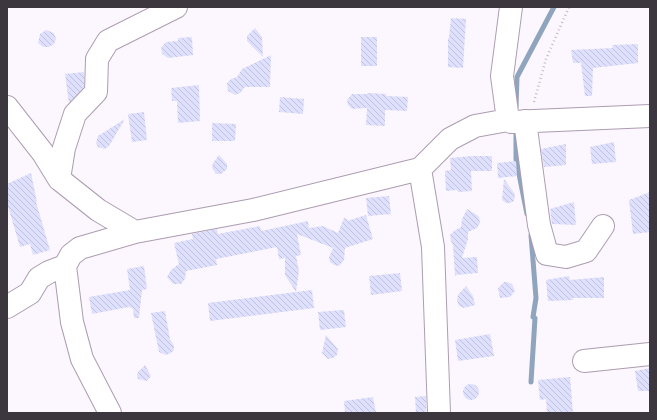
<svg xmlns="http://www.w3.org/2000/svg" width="657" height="420" viewBox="0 0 657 420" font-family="Rubik,sans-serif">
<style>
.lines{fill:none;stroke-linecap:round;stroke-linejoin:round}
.stream{stroke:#8fa4bd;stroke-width:5}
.building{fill:url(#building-back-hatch)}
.minor-casing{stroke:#ac9db1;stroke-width:24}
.path{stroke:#c1bbc3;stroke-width:2.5;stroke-dasharray:1 3;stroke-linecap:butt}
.minor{stroke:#fff;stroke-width:22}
</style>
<defs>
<pattern id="building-back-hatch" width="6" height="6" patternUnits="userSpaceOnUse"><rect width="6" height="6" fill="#dfe0fd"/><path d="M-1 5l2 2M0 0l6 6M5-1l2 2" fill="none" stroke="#c0c1da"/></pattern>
</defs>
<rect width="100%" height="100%" fill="#fcf6fe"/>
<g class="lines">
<!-- stream -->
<path class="stream" d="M516 107 517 77 554 7
M516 131V159L527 214
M531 382 535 318 533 317 536 298 531 235"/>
</g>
<!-- building -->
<path class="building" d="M451 18 466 19 463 68 448 67V38H449Z
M255 28 262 37 263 57 247 41V36Z
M46 30 54 33 56 39 54 44 49 47H43L38 43 40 34Z
M192 37 193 55 168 58 162 54 161 48 166 42 178 41V38Z
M361 37H377V66H361Z
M638 44V63L593 68 592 96H585L581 63H573L571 50 613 48 612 45Z
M271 55 270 87H245L240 93 235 95 228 91 227 83 231 79 237 77 242 69Z
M84 72V87L69 103 65 74Z
M199 85 200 121 178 123 177 101H172L171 88Z
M367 93 386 94V96L408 97 407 111 385 110V126L366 125 367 108 352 109 348 105 347 100 352 94H367Z
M280 97 304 99 303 114 279 112Z
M144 112 147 140 132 142 128 114Z
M125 119 109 146 105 149 98 147 96 143 98 136Z
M212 123 236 124 235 141H212Z
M614 142 616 162 592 164 590 147Z
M566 144V165L544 167 541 149Z
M219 155 227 164V169L221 174H216L212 168 213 163Z
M472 156H492V171H471L472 191 458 192 457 190 446 191 445 171 451 170 450 158Z
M516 161 517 176 498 178 497 163Z
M31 173 37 202H36L50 250 33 255 30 244 20 247 7 203V184Z
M504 179 515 194 514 201 510 203H506L502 200Z
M650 192V232L633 234 629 200Z
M389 196 391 214 368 216 366 198Z
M574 202 576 225 552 224 550 209Z
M467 209 477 215 479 217 480 223 477 228 468 232V239L462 258 477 257 478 273 456 275 455 276 453 245 451 241 450 235 454 231 461 227 462 219Z
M366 215 373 239 345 248 344 260 339 266 334 265 330 262 329 257 333 248 297 234 301 255 296 256 299 271 296 292 285 275V258L279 259 277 247 216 259 217 265 186 271 185 279 181 284H173L167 277 171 270 179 264 174 243 193 239 192 234 217 229 218 234 260 226 261 231 308 221 309 228 323 226 338 233 344 218 347 219V221Z
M144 266 147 289 142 290 139 318H134L133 309 129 307 92 314 89 297 130 290 127 269Z
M400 273 402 291 371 295 369 276Z
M569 276 570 280 604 277V298H572L573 300 548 301 546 280Z
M504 282H507L512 284 515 291 510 297 500 298 498 288Z
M466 286 473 296 475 305 464 308 459 306 457 300 458 295Z
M312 290 314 308 210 321 208 303Z
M344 310 346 327 320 330 318 312Z
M165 311 170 339 174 346V350L171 353 166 355 159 352 151 313Z
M490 334 494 356 458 361 455 340Z
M326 335 338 349 337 355 333 358 328 359 322 353Z
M145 365 151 376 147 381 138 379 137 375 138 372Z
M650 368V391H638L635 371Z
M570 377 573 413H547L546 399 540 400 538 380Z
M463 392a8 8 0 1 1 16 0a8 8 0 1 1-16 0Z
M426 396V412L416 413 415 397Z
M373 397 376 413H345L344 401Z"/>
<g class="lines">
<defs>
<path id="minor" d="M7 107 43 153 59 179 98 210 135 232 80 248 71 255 65 266 72 322 82 359 110 413
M508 120 502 76 511 7
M525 121 539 225 547 254 566 257 586 251 603 226
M420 169 433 247 439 413
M59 179 64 148 75 114 96 92 97 59 108 41 176 7
M135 232 253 210 420 169 450 139 475 126 508 120 511 122 650 116
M7 307 30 293 39 278 49 272 65 266
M584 361 650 354"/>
</defs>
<!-- minor casing -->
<use href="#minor" class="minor-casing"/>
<!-- path -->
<path class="path" d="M534 102 546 59 569 7"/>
<!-- minor -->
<use href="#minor" class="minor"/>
</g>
<!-- border -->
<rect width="657" height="420" fill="none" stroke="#3c363e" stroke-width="16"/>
</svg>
